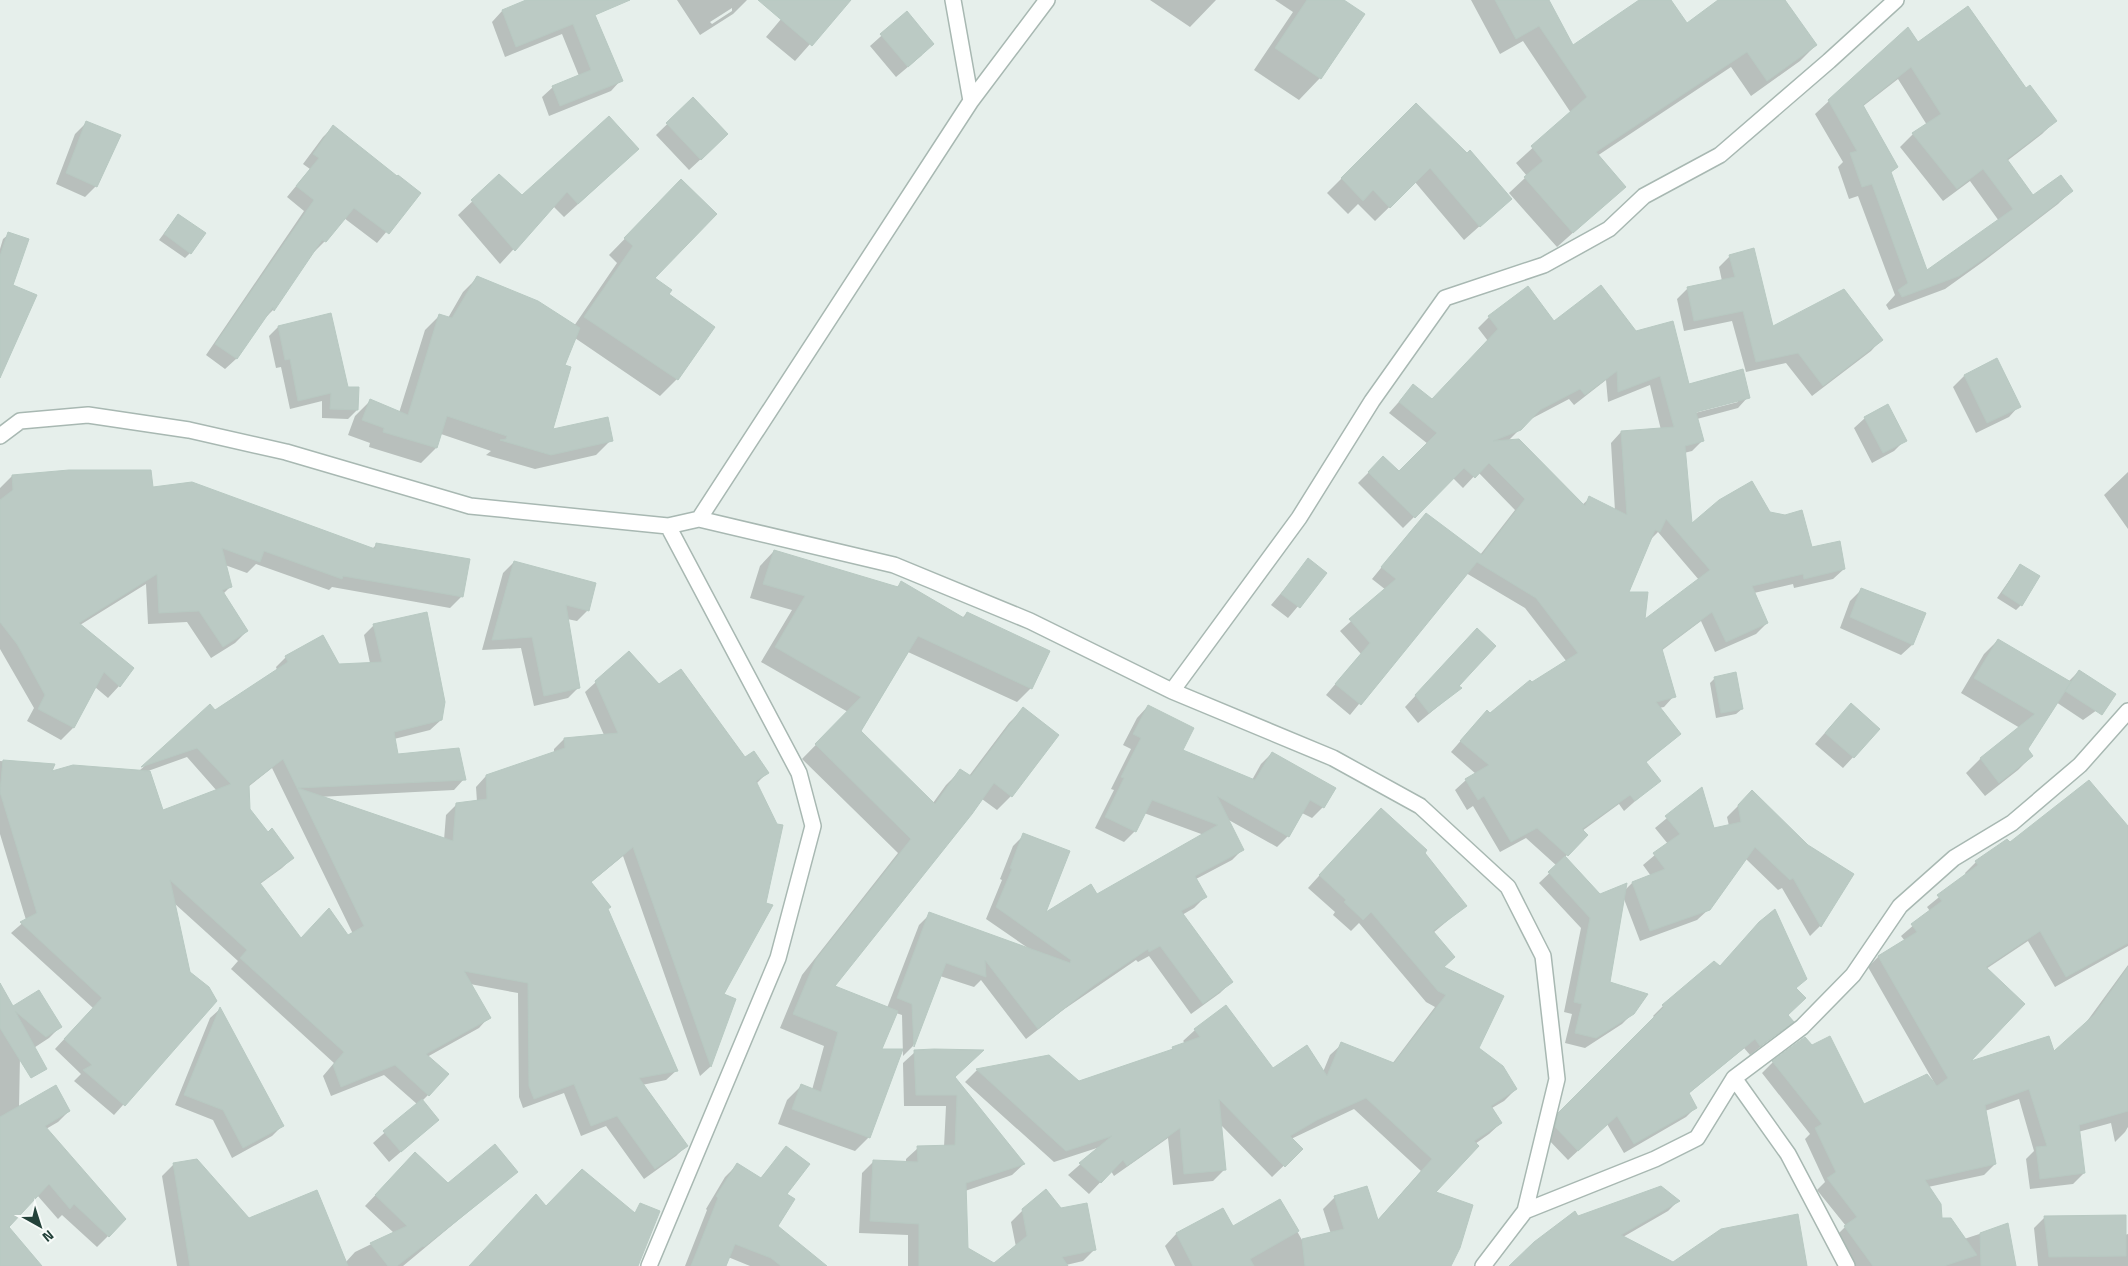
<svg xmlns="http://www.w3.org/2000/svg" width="2128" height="1266" viewBox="0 0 2128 1266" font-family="'Titillium Web',sans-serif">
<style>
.shadow{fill:#0003;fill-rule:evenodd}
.building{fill:#bbcac4;stroke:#b8c9c2;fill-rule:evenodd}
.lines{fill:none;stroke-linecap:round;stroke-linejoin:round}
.minor-casing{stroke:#a8b8b2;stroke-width:18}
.minor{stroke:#fff;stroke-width:15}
</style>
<rect width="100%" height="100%" fill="#e6efeb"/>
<!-- shadow -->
<path class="shadow" d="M529 0H588L621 80 611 91 549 116 542 97 553 87 579 76 562 34 505 57 492 22 502 11Z
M677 0H747L733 14 700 35ZM732 8V11L712 24 710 22Z
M797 0H849L795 61 766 37Z
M1150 0H1216L1190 27Z
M1275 0H1344L1320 78 1299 100 1254 70 1293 12Z
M1471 0H1548L1573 46 1642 0H1670L1686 25 1720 0H1784L1816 45 1800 61 1751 96 1731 67 1597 156 1624 187 1557 247 1509 193 1527 176 1516 163 1571 113 1523 41 1500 54Z
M907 13 922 55 896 77 870 46Z
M1917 44 2025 90 2055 121 2042 134 2007 161 2033 197 2071 191 2058 204 1984 261 1945 289 1889 310 1886 305 1895 295 1858 196 1849 199 1838 167 1843 162 1815 114 1829 101ZM1898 79 1927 125 1913 134 1900 147 1943 201 1970 181 1999 221 1927 272 1890 173 1897 167 1862 107Z
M693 99 716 145 689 170 656 135Z
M1416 104 1510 199 1464 240 1415 182 1375 221 1358 204 1348 214 1327 193Z
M86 123 96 186 85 197 56 184 75 134Z
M333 127 396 178 419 193 377 243 344 218 325 241 314 252 313 251 273 310 264 319 236 359 225 369 206 355 304 211 287 197 310 169 303 164 323 137Z
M638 149 564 217 553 206 500 264 458 215 499 176 522 197Z
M681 181 653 278 667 294 714 327 677 379 660 396 575 338 563 366 551 431 611 440 596 455 535 469 486 455 491 451 441 434 436 448 421 463 369 447 370 443 348 435 355 416 370 401 399 413 425 330 440 315 448 318 463 292 478 277 574 326 617 263 609 255Z
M178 215 190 253 185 258 159 240Z
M9 234 0 279V249L3 239Z
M1730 256 1772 328 1881 340 1871 351 1812 396 1786 363 1746 372 1732 321 1684 331 1677 299 1688 288 1722 281 1719 267Z
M1527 288 1554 323 1635 333 1688 385 1748 397 1738 408 1697 419 1703 440 1692 451 1684 453 1691 525 1769 513 1811 549 1844 569 1833 579 1794 588 1793 584 1754 593 1767 623 1756 634 1715 652 1701 621 1661 651 1674 696 1664 707 1659 708 1680 734 1645 763 1659 780 1624 811 1619 804 1582 831 1586 835 1565 857 1600 895 1625 890 1632 883 1651 876 1643 865 1668 844 1655 828 1702 789 1713 830 1729 826 1727 817 1752 792 1808 846 1853 874 1820 926 1810 936 1782 888 1778 890 1745 858 1709 909 1697 920 1640 941 1624 899 1609 983 1633 1013 1622 1024 1585 1048 1565 1043 1572 1014 1564 1012 1581 928 1539 883 1557 866 1526 838 1500 852 1473 806 1467 810 1455 790 1466 780 1476 774 1451 752 1477 722 1567 662 1525 608 1466 573 1350 715 1326 695 1361 654 1340 631 1386 590 1372 579 1416 525 1480 555 1515 510 1478 472 1463 488 1453 478 1403 528 1358 483 1383 458 1399 473 1428 444 1389 413 1413 386 1431 401 1488 341 1478 328 1489 317ZM1606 380 1608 402 1650 385 1661 430 1621 432 1611 443 1615 511 1590 498 1582 505 1508 441 1529 420 1569 399 1574 405ZM1738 399V402L1691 414 1690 412ZM1658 532 1699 580 1643 622 1627 594 1648 542Z
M330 315 347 388 357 410 348 419 322 418V401L290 409 281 367 276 368 269 336 278 327Z
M1996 360 2019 406 2009 417 1976 433 1953 387 1964 376Z
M1865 418 1905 440 1894 451 1872 463 1854 428Z
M2128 472V529L2104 495Z
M12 476 152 488 372 549 377 544 462 596 450 608 332 587 329 590 256 564 247 573 225 565 230 587 223 594 247 631 235 643 211 658 187 622 148 624 146 584 80 625 119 686 108 698 95 687 73 728 61 740 27 721 34 708 0 649V488Z
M774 551 896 588 901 583 962 618 967 613 1031 688 1017 702 908 652 860 732 933 803 946 785 960 771 969 776 1009 723 1023 709 1011 796 997 810 982 799 833 986 887 1008 919 925 930 914 1028 948 986 919 1002 880 1000 879 1013 846 1024 835 1044 915 1096 896 1204 835 1144 813 1135 831 1124 842 1095 828 1114 790 1111 789 1131 749 1123 745 1137 718 1148 706 1181 751 1252 780 1261 764 1272 753 1323 807 1312 818 1302 813 1288 836 1277 847 1227 819 1243 849 1232 860 1196 879 1205 897 1194 908 1182 915 1231 982 1220 993 1191 1014 1149 956 1138 962 1136 960 1063 1010 1026 1039 981 980 974 987 940 976 913 1046 903 1056 902 1015 896 1013 881 1050 869 1137 855 1151 778 1124 787 1100 801 1086 812 1090 824 1046 780 1028 802 975 898 853 802 759 848 712 761 662 792 610 750 598 760 566Z
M1309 560 1326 573 1288 618 1271 605Z
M514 562 588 610 577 621 567 619 579 687 568 698 534 706 521 648 482 650 503 573Z
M2020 565 2021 605 2016 610 1997 598Z
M1861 590 1924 614 1912 645 1901 655 1840 628 1850 601Z
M374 625 441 720 430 730 394 739 397 756 464 779 454 790 318 797 444 840 446 815 457 804 477 802 476 787 486 776 554 753V749L564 739 604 735 585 692 596 682 659 686 744 759 767 773 756 784 723 995 735 1000 710 1067 700 1076 623 856 590 883 607 910 677 1070 666 1080 642 1085 686 1146 676 1156 644 1179 606 1126 581 1136 564 1093 523 1108 519 1097 518 993 470 984 489 1017 479 1028 427 1057 428 1095 422 1101 438 1120 389 1162 373 1143 417 1104 384 1075 331 1096 323 1076 334 1063 231 969 238 961 174 903 189 972 216 1001 114 1115 74 1081 81 1074 55 1049 93 1008 11 933 26 920 0 834V761L53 765 49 772 139 771 210 706 215 712 277 670 276 667 286 657 338 665 370 663 364 635ZM187 757 217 791 162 811 148 771ZM272 768 353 934 348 937 300 940 260 884 282 868 292 858 268 833 249 810 248 787Z
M1998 640 2068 682 2079 671 2104 705 2083 720 2056 702 2026 749 2032 756 2018 770 1985 796 1966 773 1980 759 2020 728 1961 693 1984 654Z
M1466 641 1457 686 1460 688 1418 723 1405 707Z
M1715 678 1742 709 1736 714 1716 718 1710 683Z
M1840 716 1879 729 1843 768 1815 744Z
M1369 821 1424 852 1465 906 1433 933 1443 968 1478 1048 1516 1089 1504 1101 1492 1108 1501 1123 1489 1134 1475 1144 1434 1193 1450 1266H1175L1165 1246 1176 1234 1223 1210 1232 1228 1280 1201 1302 1240 1331 1234 1323 1209 1335 1197 1377 1221 1421 1171 1354 1109 1291 1139 1301 1149 1272 1177 1220 1124 1225 1169 1213 1181 1173 1185 1168 1138 1114 1176 1111 1171 1089 1194 1068 1175 1100 1147 1054 1162 965 1082 977 1070 1049 1056 1079 1083 1168 1052 1173 1048 1185 1043 1183 1041 1195 1030 1273 1069 1323 1072 1330 1055 1342 1044 1392 1064 1435 1007 1426 1002 1359 923 1351 931 1333 915 1335 912 1308 888Z
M2128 829V946L2055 987 2028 941 1986 969 1967 1063 2053 1053 2085 1024 2128 965V1127L2125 1132 2115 1142 2111 1123 2078 1132 2084 1173 2073 1184 2030 1189 2026 1159 2034 1151 2019 1099 1985 1111 1995 1164 1984 1175 1928 1187 1941 1219 1964 1239 2007 1225 2015 1266H1854L1834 1238 1846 1226 1817 1190 1825 1182 1805 1139 1810 1134 1762 1073 1773 1062 1863 1106 1935 1084 1868 967 1879 956 1905 941 1901 936 1930 911 1927 907 1966 875 1965 873 1976 862 2007 841 2009 844Z
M1720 967 1805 979 1795 989 1787 1015 1792 1022 1750 1055 1744 1048 1688 1094 1696 1107 1686 1117 1624 1153 1607 1124 1568 1160 1546 1137 1549 1125 1655 1018 1653 1016 1663 1006Z
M38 992 60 1027 49 1038 20 1057 19 1108 69 1111 58 1122 46 1129 108 1236 97 1247 62 1215 58 1219 37 1195 7 1227 40 1266H0V1016Z
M220 1009 282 1126 272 1136 232 1158 213 1120 175 1105 210 1018Z
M915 1052 954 1077 1024 1164 1012 1175 965 1191 967 1249 994 1264 1016 1247 1011 1222 1023 1210 1095 1249 1083 1261 1066 1265 1067 1266H908V1235L859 1233 862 1173 874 1161 906 1162V1159L918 1148 944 1147 946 1106H904L903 1063Z
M786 1148 785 1195 776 1226 806 1266H750L728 1257 724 1266H685L707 1210 706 1209 725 1177 737 1165 760 1179Z
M174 1164 249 1219 345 1263 355 1252 394 1233 365 1206 405 1164 448 1184 516 1172 403 1266H177L162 1176Z
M1678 1201 1668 1211 1623 1237 1678 1266H1511L1578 1217Z
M2045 1217 2125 1235 2128 1234V1266H2038L2034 1228Z"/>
<!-- building -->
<path class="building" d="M526 0H630L595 15 623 81 560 106 552 86 591 70 573 24 516 47 502 10Z
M758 0H851L812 46Z
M1307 0H1344L1365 14 1321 79 1275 48Z
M1495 0H1549L1573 45 1639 0H1671L1687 23 1718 0H1785L1817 45 1767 81 1747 52 1596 152 1626 187 1573 233 1524 177 1543 161 1531 146 1587 97 1539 26 1516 39Z
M1968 6 2026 88 2030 85 2057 121 2007 159 2033 195 2061 175 2073 191 1999 248 1959 276 1902 297 1898 290 1908 283 1872 184 1862 187 1850 153 1857 151 1828 100 1908 27 1918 42ZM1911 67 1941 114 1912 133 1957 189 1983 169 2013 209 1927 270 1891 172 1898 167 1863 105Z
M907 11 934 44 908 67 880 34Z
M693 97 728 134 701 160 666 123Z
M1416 103 1467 153 1470 150 1512 199 1480 227 1430 168 1390 208 1373 190 1363 201 1341 178Z
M609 116 639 149 578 204 567 192 515 251 471 200 499 174 522 195Z
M86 121 121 135 97 187 66 173Z
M333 125 397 176 398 175 421 193 389 234 354 208 326 242 322 240 274 311 273 307 237 359 215 344 314 200 296 186 319 158 313 154Z
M681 179 717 214 655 278 672 290 669 294 715 327 678 380 584 317 633 246 624 238Z
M178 214 206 233 191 254 164 234Z
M8 232 29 239 13 285 37 295 0 378V256Z
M1754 248 1773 326 1844 289 1883 340 1823 386 1798 353 1756 362 1743 311 1694 321 1687 287 1735 277 1729 255Z
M477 276 538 301 580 328 565 365 571 367 553 429 608 417 613 441 551 455 500 440 506 439 507 436 447 416 437 448 383 432 384 428 362 420 370 399 408 415 439 314 452 318Z
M1601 285 1636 331 1673 321 1689 384 1743 369 1750 398 1696 412 1704 441 1685 446 1692 523 1719 500 1752 481 1770 512 1785 515 1802 510 1812 547 1840 541 1845 569 1804 579 1803 574 1752 586 1768 623 1726 642 1712 612 1662 649 1676 697 1656 702 1681 734 1646 762 1661 781 1635 801 1630 795 1582 829 1588 835 1568 856 1537 828 1511 842 1484 796 1478 800 1465 779 1489 765 1460 741 1487 710 1490 713 1530 680 1532 682 1578 653 1536 598 1477 562 1361 705 1335 684 1370 643 1349 619 1396 579 1381 567 1426 513 1482 555 1525 499 1489 463 1475 478 1464 468 1415 518 1368 472 1383 456 1399 471 1437 433 1399 402 1413 384 1432 399 1498 329 1488 316 1528 286 1554 321ZM1617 371 1618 392 1660 376 1674 427 1621 431 1627 515 1589 496 1585 506 1519 439 1493 441 1521 430 1540 410 1580 389 1585 395ZM1666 519 1710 570 1645 619 1648 592H1629L1655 530 1660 532Z
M331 313 348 387H359L358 410 330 409 331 393 298 401 290 359 285 360 278 326Z
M1997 358 2021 407 1987 423 1964 375Z
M1888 404 1907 441 1883 453 1864 417Z
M69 470H151L153 487 192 482 375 549 376 543 470 559 463 597 343 576 342 579 264 551 260 562 222 548 232 587 222 590 248 631 223 647 199 611 159 613 157 574 79 623 134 668 120 687 104 672 74 728 38 709 45 695 17 644 0 622V500L13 490 12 475Z
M774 550 898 587 901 581 964 618 967 612 1050 651 1032 689 918 636 861 731 935 804 960 769 971 776 1023 707 1059 735 1012 797 994 783 972 814 835 986 898 1011 882 1049H903L870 1138 792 1109 801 1084 821 1092 838 1032 793 1014 816 959 911 839 815 744 861 697 775 647 805 596 763 584Z
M1308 558 1327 573 1300 608 1281 594Z
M514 561 596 583 589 611 566 605 580 688 544 696 532 637 492 640Z
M2020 564 2040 576 2022 606 2002 593Z
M1861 588 1926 613 1913 645 1850 617Z
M427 612 445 702 442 720 394 732 398 754 459 748 466 780 298 788 453 841 456 803 487 799 486 775 565 748 564 738 618 733 595 681 629 651 659 684 681 669 745 757 754 751 769 773 756 781 777 824 783 825 766 903 773 905 724 994 736 999 711 1067 633 847 591 882 611 907 608 909 678 1071 639 1078 688 1146 655 1169 617 1116 591 1126 574 1084 534 1099 529 1086 528 983 464 971 491 1018 426 1054 449 1074 429 1096 395 1065 341 1087 333 1065 344 1052 240 958 247 950 170 880 190 972 209 987 217 1001 125 1106 83 1070 92 1065 64 1039 102 998 20 922 37 913 0 792 3 760 55 764 52 771 73 765 150 771 163 810 231 784 197 748 141 767 210 704 215 710 288 662 285 656 323 635 339 664 382 662 373 624ZM283 759 364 926 348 935 329 908 301 938 260 883 294 858 272 828 268 832 250 809 249 785Z
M1477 628 1496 646 1459 686 1462 688 1429 713 1415 695Z
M1998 639 2071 682 2028 749 2033 756 1999 783 1980 758 2035 714 1974 678Z
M2079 670 2116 694 2102 715 2065 691Z
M1736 672 1743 709 1721 713 1714 677Z
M1851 703 1880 729 1854 758 1825 733Z
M1148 705 1194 728 1183 750 1255 780 1272 752 1336 788 1324 808 1310 800 1289 837 1217 796 1244 850 1195 876 1207 897 1181 911 1233 982 1203 1004 1160 946 1149 952 1148 949 1093 986 1038 1029 985 960 986 977 946 963 914 1047 912 1004 897 998 929 912 1070 963 1071 960 996 907 1012 869 1010 868 1023 833 1070 851 1046 912 1091 884 1097 894 1218 825 1152 800 1136 832 1105 817 1124 778 1121 777 1141 738 1133 734Z
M2089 780 2128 826V943L2066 977 2040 931 1986 967 2025 1004 1971 1061 2049 1036 2054 1051 2094 1015 2128 967V1111L2079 1125 2085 1173 2040 1179 2036 1147 2047 1146 2029 1089 1985 1105 1996 1164 1925 1180 1941 1204 1942 1218H1951L1977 1255 1944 1266H1873L1844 1226 1857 1217 1827 1178 1836 1172 1815 1128 1822 1124 1772 1061 1805 1037 1812 1045 1830 1036 1864 1104 1927 1074 1937 1086 1948 1078 1878 956 1917 932 1911 924 1942 901 1937 895 1978 865 1975 861 2007 839 2010 842Z
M1702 787 1714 828 1741 822 1738 805 1752 790 1808 845 1854 874 1821 927 1793 878 1790 880 1755 847 1710 910 1650 931 1632 882 1665 869 1653 853 1680 834 1665 816Z
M1381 808 1427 850 1425 853 1467 906 1433 931 1455 957 1444 967 1504 996 1479 1048 1503 1066 1517 1089 1491 1106 1502 1123 1474 1141 1479 1146 1436 1192 1473 1205 1460 1248 1451 1266H1305L1302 1239 1344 1229 1334 1196 1367 1186 1378 1220 1432 1159 1366 1098 1317 1120 1290 1136 1303 1149 1285 1167 1219 1099 1226 1170 1184 1174 1180 1128 1127 1166 1123 1160 1101 1183 1079 1163 1112 1136 1066 1151 976 1069 1049 1055 1079 1081 1173 1049 1172 1047 1200 1037 1194 1029 1226 1005 1273 1068 1307 1045 1327 1076 1341 1042 1394 1063 1446 995 1438 991 1371 912 1363 920 1344 902 1346 900 1319 875Z
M1565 856 1600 894 1627 883 1610 982 1648 994 1634 1014 1596 1038 1575 1033 1582 1004 1574 1002 1590 918 1548 872Z
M1775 909 1807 979 1796 988 1806 998 1788 1015 1794 1022 1760 1046 1755 1039 1689 1093 1697 1108 1634 1144 1617 1116 1578 1151 1555 1127 1558 1113 1664 1007 1662 1005 1714 961 1720 966 1759 922Z
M0 983 13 1006 39 990 62 1027 46 1037 15 1011 47 1069 31 1078 0 1028Z
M220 1007 284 1126 243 1148 223 1110 184 1095Z
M934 1049 984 1050 955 1077 1025 1164 966 1183 968 1248 994 1263 1027 1236 1022 1209 1046 1189 1061 1208 1087 1203 1096 1250 1062 1257 1068 1266H919V1224L870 1221 873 1160 918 1162 917 1146 955 1145 957 1095H916L914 1050Z
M56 1085 70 1111 45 1126 126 1219 109 1237 74 1204 70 1209 49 1184 9 1227 42 1266H0V1117Z
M422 1099 439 1120 401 1152 383 1131Z
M495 1144 518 1172 424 1247 423 1246 397 1266H388L370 1243 407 1226 375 1195 415 1152 448 1183Z
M786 1146 810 1164 787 1194 795 1199 778 1226 827 1266H781L771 1258 735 1244 726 1266H691L718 1198 716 1196 737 1163 761 1178Z
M197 1159 249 1218 317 1190 348 1266H190L173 1163Z
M582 1169 635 1213 640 1203 660 1211 638 1266H469L536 1194 546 1206Z
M1661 1186 1680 1201 1621 1235 1673 1262 1721 1229 1798 1214 1807 1266H1509L1534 1242 1575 1211 1578 1216Z
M1280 1199 1299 1231 1250 1259 1254 1266H1193L1176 1233 1223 1208 1233 1226Z
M2126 1215V1256L2049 1257 2044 1216Z
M2008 1223 2016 1266H1981L1980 1233Z"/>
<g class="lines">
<defs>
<path id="minor" d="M971 101 1047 0
M0 436 20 421 88 415 189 430 286 452 470 506 668 526
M699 519 894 565 1030 621 1172 691 1333 758 1420 806 1508 887 1543 956 1557 1079 1525 1211 1483 1266
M1172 691 1299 518 1372 401 1445 298 1544 265 1609 229 1644 196 1720 155 1829 61 1896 0
M1734 1078 1788 1154 1847 1266
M1525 1211 1655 1159 1697 1138 1734 1078 1802 1027 1853 975 1900 906 1954 858 2012 823 2080 765 2128 711
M649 1266 778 958 813 826 799 773 668 526 699 519 971 101 953 0"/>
</defs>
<!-- minor casing -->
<use href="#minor" class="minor-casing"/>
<!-- minor -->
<use href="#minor" class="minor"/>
</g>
<!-- north arrow -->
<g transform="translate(40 1226) rotate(141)" stroke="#f7fbf9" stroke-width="4" paint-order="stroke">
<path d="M0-4L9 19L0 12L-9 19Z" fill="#24423a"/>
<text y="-8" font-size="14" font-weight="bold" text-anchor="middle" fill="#24423a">N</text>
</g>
</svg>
